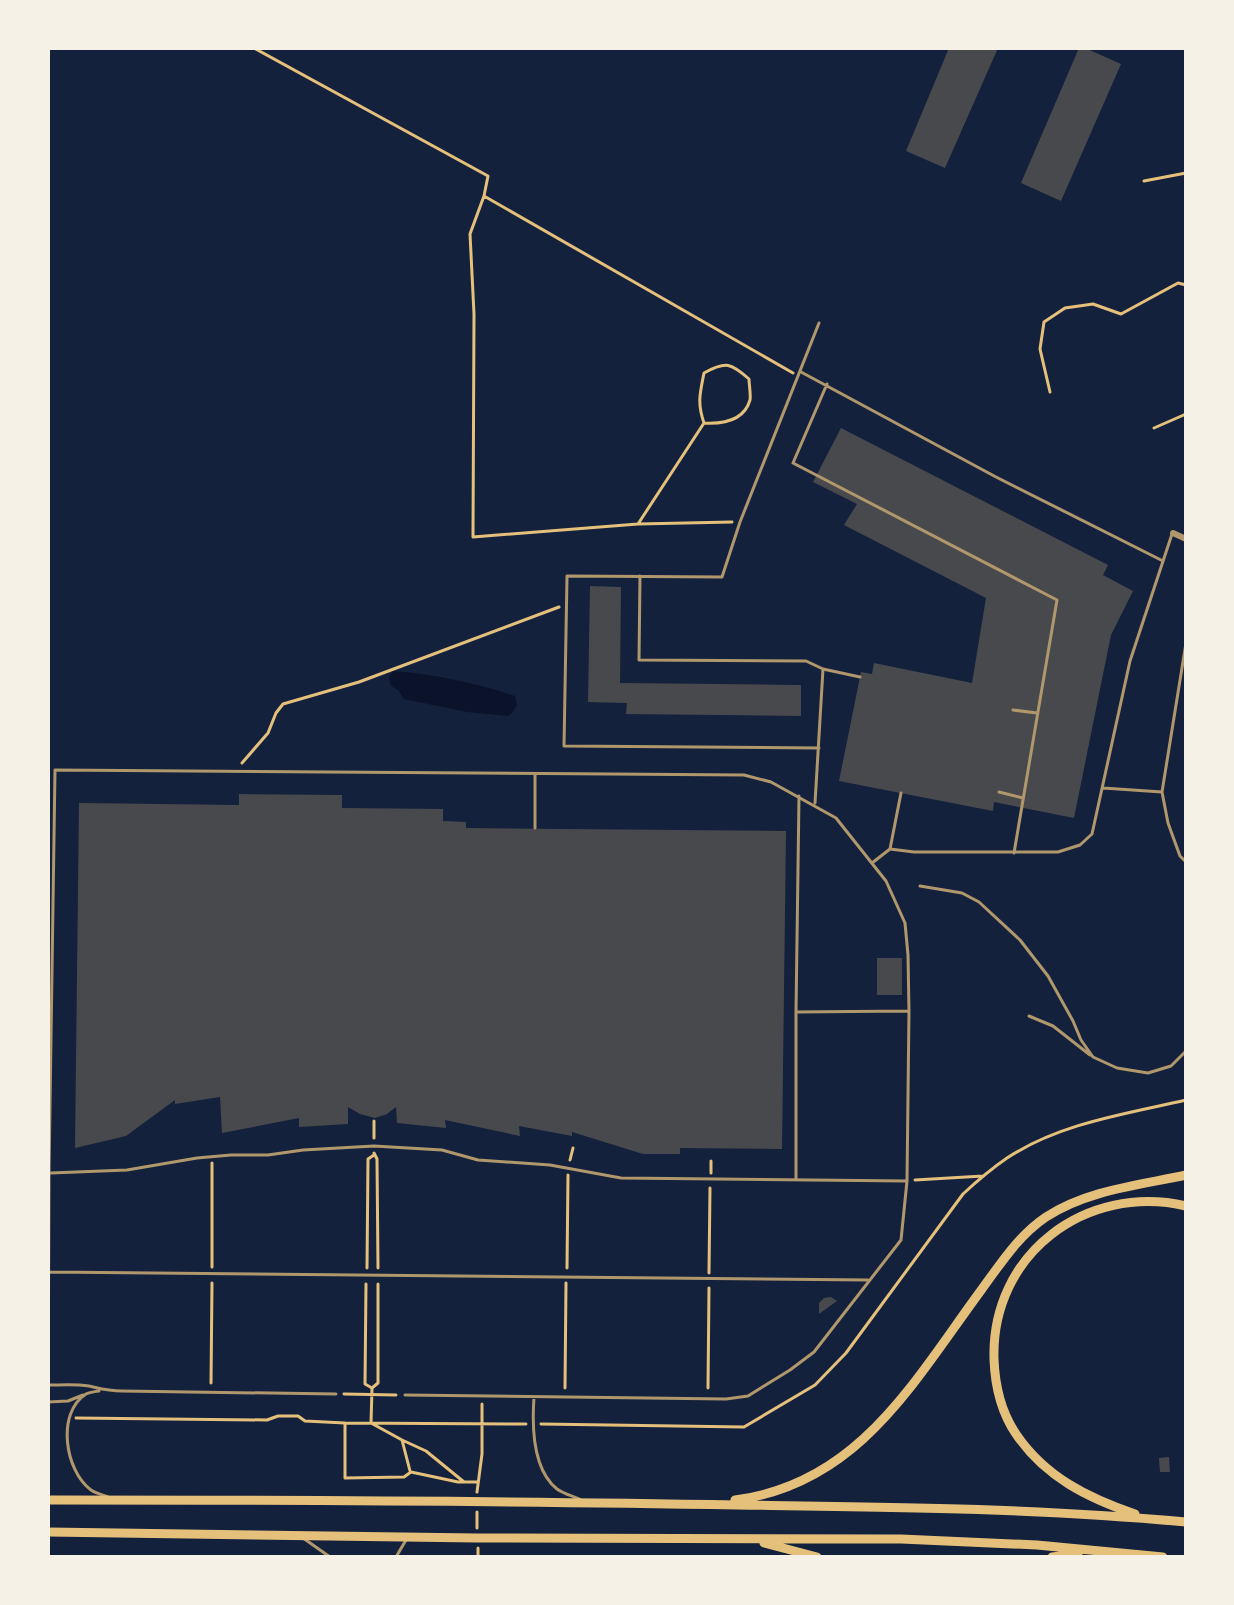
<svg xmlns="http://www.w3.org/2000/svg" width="1234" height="1605" viewBox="0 0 1234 1605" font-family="Mulish,sans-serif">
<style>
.water{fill:#0b132b}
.building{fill:#48494c}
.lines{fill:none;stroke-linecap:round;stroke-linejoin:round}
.path{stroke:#e5c07b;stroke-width:3}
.service{stroke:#b1986c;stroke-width:3}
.minor{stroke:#b1986c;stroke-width:6}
.primary{stroke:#e5c07b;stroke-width:9}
</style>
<rect width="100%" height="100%" fill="#14213d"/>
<!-- water -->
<path class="water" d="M393 671C434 674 477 683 515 696L517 705 512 713 508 716 467 712 404 699 398 690 391 686 389 678Z"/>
<!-- building -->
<path class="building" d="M949 48H998L945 168 906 151Z
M1079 48H1085L1121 64 1061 201 1021 183Z
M841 428 1108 565 1103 575 1133 591 1111 635 1074 818 994 802 993 811 839 781 861 672 872 674 874 663 972 683 986 598 844 525 857 504 813 482Z
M590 586 621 587 620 683 801 685V716L626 714 627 703 588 702Z
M239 794 342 795V808L443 809V821L466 822V828L786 831 782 1149 680 1148V1154H643L572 1132V1136L519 1126 520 1136 445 1120 446 1128 397 1123 396 1107 387 1114 375 1118 360 1114 348 1107V1124L299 1127V1118L222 1133 220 1097 175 1104V1100L126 1136 75 1148 79 803 239 805Z
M877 958H902V995H877Z
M831 1297 837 1301 819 1314V1303L824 1298Z
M1169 1457 1170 1472H1160L1159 1458Z"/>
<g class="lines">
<!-- path -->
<path class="path" d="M254 48 488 176 484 196 470 234 474 314 473 537 638 524 732 522
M1144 181 1186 173
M484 196 793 373
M1050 392 1040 349 1044 322 1065 308 1093 304 1121 314 1178 283 1186 285
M1154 428 1186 414
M638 524 704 423C697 403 700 393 704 373 726 361 731 363 749 379 749 385 751 394 750 400 744 421 722 424 704 423
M242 763 268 733 276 713 283 704 359 682 559 607
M374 1138V1121
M374 1153 377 1159 378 1268
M570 1160 573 1148
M212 1163V1267
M711 1173V1161
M915 1180 983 1176
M367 1268 368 1159 374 1155
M567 1268 568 1175
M709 1273 710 1188
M366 1284 365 1384 372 1388
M378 1284V1383L372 1388 371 1423 402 1440 426 1451 464 1482
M211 1383 212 1283
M565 1388 566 1283
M708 1388 709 1288
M344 1394 396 1395
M76 1418 267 1420 278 1416H298L305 1421 345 1423 526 1424
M345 1423V1478L404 1477 411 1472 458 1482H478
M541 1424 744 1427 815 1385 846 1353 963 1194C977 1181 991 1169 1007 1158 1060 1123 1126 1114 1186 1100
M402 1440 410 1471
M477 1492 482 1454V1404
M477 1512V1528
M478 1548V1557"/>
<!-- service -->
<path class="service" d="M819 323 740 522 722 577 567 576 564 746 819 748
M801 372 996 477 1163 561
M827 384 793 463 1057 600 1014 853
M640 576 639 660 806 661 823 669 815 803
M1186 643 1162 792 1168 823 1180 856 1186 862
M823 669 860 677
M1013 710 1037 713
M1103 788 1162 792
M999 792 1023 798
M535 828V774
M890 849 901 793
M872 863 890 849 914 852H1058L1080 845 1092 834 1130 661 1172 534
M920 886 962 893 979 902 1020 940 1048 976 1073 1021 1081 1040 1093 1057 1117 1068 1148 1073 1171 1066 1186 1051
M796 1012 908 1011
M1029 1016 1053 1026 1090 1055
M51 1173 127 1170 197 1158 231 1155H268L303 1150 374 1146 442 1150 478 1160 550 1165 621 1178 907 1181
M796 1180V1012L799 796
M49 1272 868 1280
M49 1385C62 1385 76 1384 89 1386 102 1389 108 1391 122 1391L336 1394
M99 1391C97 1391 88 1393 86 1394 56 1413 65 1471 91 1490 95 1493 103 1495 108 1497
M534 1397C532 1425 532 1469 557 1489 564 1494 573 1496 581 1500
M48 1402 68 1401 83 1395
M48 1426 49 1173 55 770 744 775 771 782 836 818 886 881 905 923 908 955 909 1011 907 1181 901 1240 814 1352 790 1370 748 1396 726 1399 405 1395
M303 1538 330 1557
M396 1557 406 1540"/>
<!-- minor -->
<path class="minor" d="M1173 533 1186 539"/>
<!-- primary -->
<path class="primary" d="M48 1500C278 1500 508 1501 738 1505 888 1507 1037 1508 1186 1522
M735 1500C859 1484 914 1381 982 1289 1001 1263 1019 1235 1046 1217 1087 1190 1140 1185 1186 1175
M1135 1514C1088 1498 1045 1477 1016 1434 1001 1412 995 1386 994 1359 991 1254 1086 1183 1186 1206
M48 1532 477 1538 901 1539 1037 1545 1163 1557
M764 1543 817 1557
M1052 1557 1078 1554"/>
</g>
<!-- border -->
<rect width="1234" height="1605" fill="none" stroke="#f6f1e7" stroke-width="100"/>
</svg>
